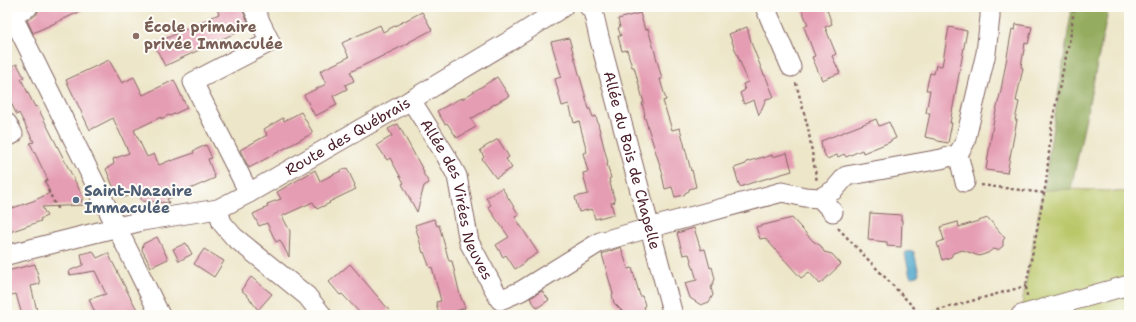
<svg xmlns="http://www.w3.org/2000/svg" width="1136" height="322" viewBox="0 0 1136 322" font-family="'Shantell Sans',sans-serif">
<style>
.green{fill:#bbc86a;stroke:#82744a}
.forest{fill:#94ac5e;stroke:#6f6644}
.water{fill:#50a7cc;stroke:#4d637c}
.building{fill:#e59db3}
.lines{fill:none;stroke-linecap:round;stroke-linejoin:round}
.minor-casing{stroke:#836562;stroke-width:21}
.path{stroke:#836562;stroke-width:2.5;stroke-dasharray:3 3;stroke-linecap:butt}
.minor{stroke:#fff;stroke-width:19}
.education-dot{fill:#8d6e63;stroke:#fdfcf7;stroke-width:1.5}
.service-dot{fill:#5c6f8a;stroke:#fdfcf7;stroke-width:1.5}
.labels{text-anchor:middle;stroke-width:4;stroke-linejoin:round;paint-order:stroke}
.education-label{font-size:15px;font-weight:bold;fill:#785e54;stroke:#fdfcf7;text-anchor:start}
.street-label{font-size:15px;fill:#4a1f2b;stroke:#fdfcf7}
.service-label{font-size:15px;font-weight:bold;fill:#4e5e75;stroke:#fdfcf7;text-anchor:start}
</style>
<rect width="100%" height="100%" fill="#fdfcf7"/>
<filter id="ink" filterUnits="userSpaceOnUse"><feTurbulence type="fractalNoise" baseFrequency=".025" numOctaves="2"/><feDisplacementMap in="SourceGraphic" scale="8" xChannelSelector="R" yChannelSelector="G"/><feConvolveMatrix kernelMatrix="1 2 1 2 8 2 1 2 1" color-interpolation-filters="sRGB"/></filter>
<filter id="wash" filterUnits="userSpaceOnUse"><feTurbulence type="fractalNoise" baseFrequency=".012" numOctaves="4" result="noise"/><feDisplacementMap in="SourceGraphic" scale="16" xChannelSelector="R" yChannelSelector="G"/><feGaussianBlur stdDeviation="0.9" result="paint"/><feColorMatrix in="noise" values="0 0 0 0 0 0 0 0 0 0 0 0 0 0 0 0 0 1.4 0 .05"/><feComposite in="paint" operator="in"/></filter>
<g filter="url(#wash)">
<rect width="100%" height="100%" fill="#ede6c9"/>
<!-- green -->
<path class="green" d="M1071 189 1129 192V315H1020L1043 190Z"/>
<!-- forest -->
<path class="forest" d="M1072 7H1109L1071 189 1043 190Z"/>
<!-- water -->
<path class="water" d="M912 251 914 252 919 273 918 276 912 277 910 276 905 254 906 252Z"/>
<g id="blocks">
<!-- building -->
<path class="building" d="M43 7H90L33 33 27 20 33 17 37 14 39 9Z
M216 7H241L250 26 165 66 154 44 219 14Z
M801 7H826L832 24 825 27 836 54 832 56 840 73 822 80 812 57 815 56 804 27 808 25Z
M422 12 432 30 409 42V43L350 72 354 81 345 85 347 89 333 96 337 105 315 116 304 95 326 84 320 71 349 57 342 43 380 25 383 32Z
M640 13 645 30 648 29 654 49 662 79H660L666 100 663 101 672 130 680 128 691 171 692 170 696 187 689 189V191L685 193 684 195 675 197 672 187 665 189 662 175H663L644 115H645L642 103H644L634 67H632L627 50 622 51 618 36H621L618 28 620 27 618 19Z
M1016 24 1032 27 1028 44 1025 43 1021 67 1023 68 1016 101 1019 102 1015 120H1017L1007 173 986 170 993 124 1001 90 1012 29 1015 30Z
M747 27 752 45 764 75H765L774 97 766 99 759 115 754 100 744 104 740 93 745 90 743 84 748 82 729 34Z
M949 27 967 31 950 123H952L948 143 938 141 935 139 925 137 930 113H926L930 90H926L930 73 934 74 936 65 942 66Z
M569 38 589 109H590L593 117 596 116 608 163 607 164 611 178 609 179 615 202 611 203 614 214 595 219 592 209 579 212 575 197 588 194 583 173 588 172 583 153 587 152 579 121 574 123 569 104 562 106 555 79 561 77 560 75H561L551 42Z
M109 60 122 83 134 77 143 95 174 80 187 108 170 116 169 115 161 119V117L134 130 147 157 154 154 159 165 171 160V161L194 153 193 151 206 145 212 158 208 159 215 178 167 199 169 203 142 201 138 192 123 198 121 192 115 191 106 169 114 164 113 159 129 153 120 133 113 118 90 130 66 80Z
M17 64 24 77 21 79 35 107 37 106 84 199 81 200 84 205 42 207 47 216 40 219 41 221 7 233V210L33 201 50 193 45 181 48 180 30 143 34 142 19 113 17 115 7 95V68Z
M497 77 509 96 491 106V107L471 119 476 127 457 138 447 123 445 124 437 111 461 98 462 99Z
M301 112 313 133 249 168 240 150 267 135 264 129 283 118 284 121Z
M876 119 879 126 889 122 896 138 890 141V142L863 153 862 150 846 157 844 154 838 157 837 155 827 159 822 149 821 141Z
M398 124 424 172 423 173 429 183 424 186 417 212 402 184 404 183 390 158 387 160 377 145 392 136 388 129Z
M498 139 509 157 506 159 512 168 496 178 482 159 484 157 480 150Z
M787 153 792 171 751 183 740 187 734 168 746 164V162L763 157V158L772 155V157Z
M347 168 355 185 354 186 356 189 329 202 330 203 317 209 313 202 282 216 290 231 289 257 280 240 276 242 267 223 259 226 253 214 268 207 267 204 281 199 277 192 315 170 320 181Z
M502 188 519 215 515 217 538 253 524 262 523 264 515 269 506 255 503 257 496 245 509 237 488 207 491 205 486 198Z
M870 213 901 215V220H902L901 247 887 246V242L868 240Z
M792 218 813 241 821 246 824 252 832 254 841 264 820 284 809 272 801 278 765 238 760 239 756 227Z
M988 218 1005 238 1003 240V246L998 250 993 249 988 253 979 256 963 250 953 253 951 257 942 260 937 243 944 240 940 227 958 222 959 227Z
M434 219 437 226 439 225 449 261H452L460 295 465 308 456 311 457 315H439L436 302 441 301 432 267 430 268 424 252 423 253 415 225Z
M694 228 701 250 705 249 710 268 712 267 715 279 711 288 713 295 709 302 701 305 690 298 685 283 697 280 689 254 683 255 677 233Z
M157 237 168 259 151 267 142 250 143 244Z
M186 243 192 254 179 261 173 249Z
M621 247 628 269 632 268 640 296H642L645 305 644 306 646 315H626L614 303 612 295 613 294 602 254Z
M204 249 224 261 214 277 194 264Z
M93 251 97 258 108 253 128 293 140 315H96L89 299 106 294 95 271 70 275 69 271 83 265 81 254Z
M35 264 40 284 31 286 38 315H22L16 294 7 296V271Z
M350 264 389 310 381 315H362L342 294 340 295 329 282Z
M251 277 272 294 258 310 247 295 241 290Z
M542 291 549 300 537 308 530 298Z"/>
</g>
</g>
<g filter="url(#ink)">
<use href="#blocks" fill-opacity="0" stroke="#836562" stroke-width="1"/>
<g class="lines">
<defs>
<g id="minor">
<path d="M8 7 160 315"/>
<path id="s1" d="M589 7 593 11 599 37 673 315"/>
<path d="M765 7 791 67"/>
<path d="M12 14 28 7"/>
<path id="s2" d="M411 100 445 154 457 176 469 242 500 300 521 291 600 242 649 228 782 192 805 197 820 198 834 190 846 176 941 159 958 154 965 142 986 53 990 17V7"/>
<path d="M7 123 13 134 7 137"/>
<path d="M958 154 965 182"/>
<path d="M249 193 193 82 270 42 253 7"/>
<path d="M820 198 833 212"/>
<path d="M218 209 222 223 234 237 307 296 322 315"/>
<path id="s3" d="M7 255 142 221 218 209 249 193 411 100 513 39 563 7"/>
<path d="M1021 315 1129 285"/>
</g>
</defs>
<!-- minor casing -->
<use href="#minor" class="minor-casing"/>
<!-- path -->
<path class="path" d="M796 83 808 128 817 182
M981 185 1044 193
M48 190 58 210
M838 228 921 315
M1027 296 1026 286 1046 183 1052 122 1071 33 1074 7
M920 315 1026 286"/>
<!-- minor -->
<use href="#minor" class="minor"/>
</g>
</g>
<!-- markers -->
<circle class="education-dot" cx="136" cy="36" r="4"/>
<circle class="service-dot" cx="76" cy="200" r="4"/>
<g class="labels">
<!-- education labels -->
<g class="education-label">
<text x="144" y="32">École primaire<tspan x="144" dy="17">privée Immaculée</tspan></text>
</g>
<!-- street labels -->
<g class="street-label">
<text dy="5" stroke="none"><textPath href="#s3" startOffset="365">Route des Québrais</textPath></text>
<text dy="5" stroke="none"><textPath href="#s1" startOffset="160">Allée du Bois de Chapelle</textPath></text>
<text dy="5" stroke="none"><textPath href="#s2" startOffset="111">Allée des Virées Neuves</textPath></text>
</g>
<!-- service labels -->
<g class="service-label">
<text x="84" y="196">Saint-Nazaire<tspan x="84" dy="17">Immaculée</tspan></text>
</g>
</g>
<!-- margin -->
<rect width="1136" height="322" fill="none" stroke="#fdfcf7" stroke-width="24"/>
</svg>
